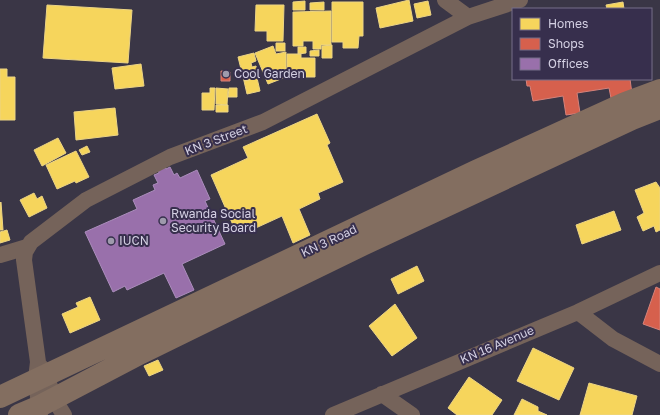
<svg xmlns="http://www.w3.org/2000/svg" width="660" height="415" viewBox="0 0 660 415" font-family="'Golos Text',sans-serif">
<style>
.homes{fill:#f6d55c;stroke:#ecd484}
.shops{fill:#d6604d;stroke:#d5827a}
.offices{fill:#9970ab;stroke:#ab8dbc}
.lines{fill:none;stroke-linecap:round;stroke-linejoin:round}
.street{stroke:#75635a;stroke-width:16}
.highway{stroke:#836e60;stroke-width:22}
.poi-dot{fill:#9e9aac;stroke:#372f4d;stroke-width:1.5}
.labels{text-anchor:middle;stroke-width:4;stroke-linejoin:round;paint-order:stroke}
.poi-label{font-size:12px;fill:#d4d0e3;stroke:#372f4d;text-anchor:start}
.street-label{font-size:12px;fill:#d4d0e3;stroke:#372f4d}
</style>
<rect width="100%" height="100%" fill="#3a3646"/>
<!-- homes -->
<path class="homes" d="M409 0 413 21 380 28 376 8Z
M305 1V10H293V2Z
M428 1 431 15 417 18 414 4Z
M324 2V10H310V3Z
M332 2H363V36H359L358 48H343V42H332Z
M623 2 624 9H607L606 5Z
M47 5 132 10 128 63 43 58Z
M256 5H284L283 41H267V31H255Z
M331 11V45H321V49H313V41H303V46H293V12Z
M276 43H285V51H276Z
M332 45V58H322V46Z
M273 46 276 54 286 52V77L268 84 255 53Z
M298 47H306V53L298 54Z
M319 50V56H310V51Z
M254 53 256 61 251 63 252 67 256 66 258 75H256V78L244 81 238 57Z
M287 54H301V58H315V77H287Z
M141 64 144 86 115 89 112 68Z
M0 69H7V77H15V120H0Z
M257 78 260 91 247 94 244 81Z
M210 88H215L214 110H202V93H210Z
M216 88 228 89 227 105 216 104Z
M229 88H237V97H228Z
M216 105H228V112H216Z
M115 108 118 135 76 140 74 112Z
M317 114 330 143 327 145 343 182 318 193 320 199 299 209 310 235 293 243 282 216 247 232 245 228 236 232 211 175 248 158 243 147Z
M58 138 66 153 42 166 34 150Z
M87 146 90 152 82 155 79 150Z
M76 151 89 177 76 183 75 181 57 189 46 165Z
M656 182 660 188V230L656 232 654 226 643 231 637 217 644 213 635 190Z
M34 193 37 199 42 196 47 208 29 217 20 200Z
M1 202 3 230H0V203Z
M614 211 621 230 582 244 576 225Z
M7 230 10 240 0 243V232Z
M417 266 424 281 398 294 391 279Z
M90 297 100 320 70 333 62 314 78 307 76 303Z
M395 304 417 338 392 356 369 326Z
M533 348 574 368 559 400 517 381Z
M158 360 163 370 149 376 144 366Z
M469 377 502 400 492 415H457L448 408Z
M589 383 637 396 632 415H580Z
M522 399 538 407V411L547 415H514Z"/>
<!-- shops -->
<path class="shops" d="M221 71 230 72V81H221Z
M526 79H630L632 94 611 98 609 88 577 93 580 113 566 115 563 96 533 101 530 86H527Z
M656 287 660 289V330L643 324Z"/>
<!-- offices -->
<path class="offices" d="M165 166 166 169 170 167 174 175 177 173 180 178 197 170 210 199 205 201 225 244 182 264 194 290 176 298 164 273 127 290 125 286 113 292 85 232 137 209 133 200 155 190 153 185 158 183 154 175 159 173 158 169Z"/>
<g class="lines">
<!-- street -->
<path class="street" d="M445 0 468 17
M0 255 27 247
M578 312 613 339 660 364
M41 367 46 374 54 399 64 415
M382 394 412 415
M40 415 36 379 38 362 24 260 25 252 31 242 86 200 170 157 263 122 468 17 520 0
M333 415 578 312 660 273"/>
<!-- highway -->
<path class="highway" d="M0 397 476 171 625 103 660 90
M19 415 38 407 141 353 358 247 632 119 660 108"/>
</g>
<!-- markers -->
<g class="poi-dot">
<circle cx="226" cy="74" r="4"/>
<circle cx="163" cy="221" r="4"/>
<circle cx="111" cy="241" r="4"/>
</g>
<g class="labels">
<!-- poi labels -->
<g class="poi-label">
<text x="234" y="78">Cool Garden</text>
<text x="171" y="218">Rwanda Social<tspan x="171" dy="14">Security Board</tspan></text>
<text x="119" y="245">IUCN</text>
</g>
<!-- street labels -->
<g class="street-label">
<text transform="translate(216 140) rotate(-21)" y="4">KN 3 Street</text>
<text transform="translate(329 241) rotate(-25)" y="4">KN 3 Road</text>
<text transform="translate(497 345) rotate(-23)" y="4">KN 16 Avenue</text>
</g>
</g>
<!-- legend -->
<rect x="512" y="8" width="140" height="72" fill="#372f4d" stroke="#766f89"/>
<rect x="520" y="18" width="20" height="12" fill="#f6d55c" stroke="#766f89"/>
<text x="548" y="28" font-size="12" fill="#d4d0e3">Homes</text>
<rect x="520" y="38" width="20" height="12" fill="#d6604d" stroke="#766f89"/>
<text x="548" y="48" font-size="12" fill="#d4d0e3">Shops</text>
<rect x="520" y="58" width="20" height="12" fill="#9970ab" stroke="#766f89"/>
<text x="548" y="68" font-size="12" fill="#d4d0e3">Offices</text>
</svg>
